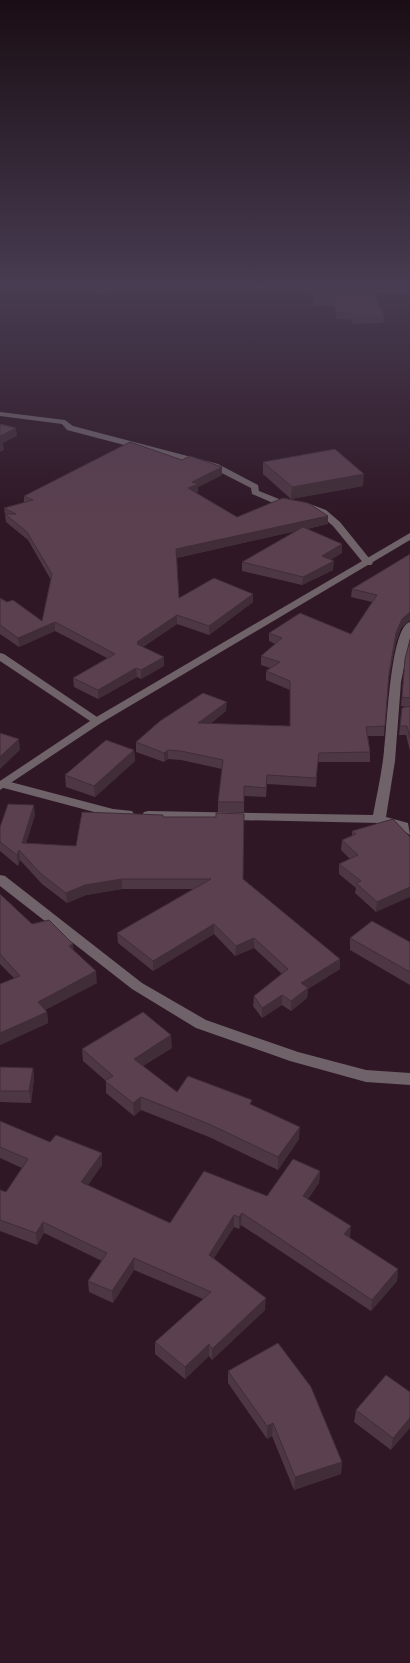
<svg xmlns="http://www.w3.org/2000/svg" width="410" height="1663" viewBox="0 0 410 1663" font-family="Cabin,sans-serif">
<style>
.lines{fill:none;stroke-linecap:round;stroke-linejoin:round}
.minor{fill:#6f6269;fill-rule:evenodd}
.tertiary{fill:#6f6269;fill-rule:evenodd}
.wall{fill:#4e3744}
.shaded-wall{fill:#402d37}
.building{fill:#5b404f;stroke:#402d37}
</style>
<rect width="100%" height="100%" fill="#2f1725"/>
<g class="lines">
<!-- minor -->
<path class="minor" d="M248 286 329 288 332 290 329 292 251 288Z
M354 289H410V293L356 292 354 291Z
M0 412 65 420 73 426 218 464 258 485 259 491 279 499 310 504 326 510 340 522 373 563 371 565H365L333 526 319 514 308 509 273 503 252 494 251 488 212 468 67 430 62 424 0 416Z
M410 622V638L401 682 395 761 386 817 408 823 410 835 400 829 379 823 144 818 142 815 144 812 148 811 373 815C377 794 382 772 384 751 387 730 390 627 410 622Z
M0 653 4 654 103 721 101 723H93L0 661Z
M3 780 113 809 132 811 134 814 128 818 113 817 0 787V781Z
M0 875 5 876 142 983 206 1020 298 1052 366 1070 410 1073V1085L366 1082 290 1061 196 1028 132 989 0 886Z"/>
<!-- tertiary -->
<path class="tertiary" d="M410 533V540L101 723 0 790V781L93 719Z"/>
</g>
<!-- wall -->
<path class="wall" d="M27 286H117L108 295 46 289Z
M313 286 384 317 383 323 353 324 351 319H337L333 306H314L312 292Z
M263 462 363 486 291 499 263 474Z
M222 475 198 487V492L196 493 237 517 328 524 307 529 342 544V553L330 560 333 570 302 585 242 571V562L296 531 177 558 179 598 253 594V602L209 635 177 624 143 647 164 657V666L141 679 137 677 98 699 74 687 73 678 107 658 55 631 19 647 0 634V598L42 621 51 580 28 540 6 522 4 508 24 503V496Z
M410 554V620L401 628 396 642 388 682 384 736H368L370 752V762H318L316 787 267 784 266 797 244 796V812H218V802L222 769 181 760 168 759 164 762 136 752V742L226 711 210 724 290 726V690L266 680V671L270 668 261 665V656L275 644 269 641V633L351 634 372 602 351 597 352 589Z
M410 640V751L406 735H399L402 708 406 707 401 706 405 659Z
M134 750 135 761 95 797 66 787 65 775Z
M35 815 26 843 76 846 163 817 243 879 340 959V969L308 989 307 998 291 1011 282 1005 262 1018 253 1006 254 996 282 974 254 948 235 956 214 934 153 971 118 943 117 933 193 889H122L86 895 67 903 42 884 20 860 18 866 0 851V827Z
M393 819 376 912 355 893 356 888 339 874V864L350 859 341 850 342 840 352 836V831Z
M0 894 32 924 73 944V950L97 983 45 1010 47 1012 48 1023 0 1045V984L14 978 0 964Z
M350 938 410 942V985L350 950Z
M172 1048 143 1066 177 1092 252 1105 299 1139 278 1170 209 1137 141 1110 134 1116 106 1093V1081L83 1061 82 1049Z
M0 1067 33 1068 34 1079 31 1103 0 1102Z
M0 1121 102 1165 88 1185 170 1223 267 1196 320 1171 319 1183 308 1199 350 1238 398 1269 397 1281 371 1311 241 1225 239 1229 234 1227 214 1258 265 1310 212 1360 209 1356 185 1379 155 1354V1342L203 1299 134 1270 113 1303 89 1292 88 1281 102 1261 44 1233 37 1245 0 1231V1190L6 1192 22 1168 0 1158Z
M228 1371 342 1462 341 1474 294 1490 272 1436 267 1439 228 1383Z
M410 1392 391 1450 354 1422 356 1410Z"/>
<!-- shaded-wall -->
<path class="shaded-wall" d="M111 286H117L108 295V289Z
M16 428 17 436 3 443 4 450 0 452V436Z
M222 467V475L198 487V492L188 496V488L192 482Z
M364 474 363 486 291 499 292 487Z
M328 516V524L176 558V549Z
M342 544V553L322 565V556Z
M334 561 333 570 302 585 303 577Z
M253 594V602L209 635V626Z
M410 612V620L401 628 396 642 388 683 389 674 396 633 402 619Z
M177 615V624L139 649 137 642Z
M55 622V631L19 647 18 638Z
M164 657V666L141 679V670Z
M136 668 137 677 98 699V690Z
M227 702 226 711 198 732V723Z
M19 739 20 750 0 769V757Z
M134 750 135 761 95 797 94 786Z
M168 750V759L164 762V753Z
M34 805 35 815 23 853 22 843Z
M19 850 20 860 18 866 17 855Z
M122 879V889L86 895 67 903 66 893 85 885Z
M410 887V897L376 912 377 902Z
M214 924V934L153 971V961Z
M254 938V948L235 956 236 946Z
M73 944 74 955 69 946Z
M340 959V969L308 989 307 998 291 1011V1001L301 983Z
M96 971 97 983 39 1013 38 1002Z
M282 995V1005L262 1018V1008Z
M47 1012 48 1023 0 1045V1033Z
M171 1035 172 1048 134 1071V1059Z
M33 1068 34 1079 31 1103 29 1091Z
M141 1097V1110L134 1116 133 1103Z
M300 1127 299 1139 278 1170V1157Z
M102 1153V1165L82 1193 81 1182Z
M320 1171 319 1183 302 1207 303 1196Z
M242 1213 241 1225 239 1229V1217Z
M234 1215V1227L209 1266V1255Z
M43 1222 44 1233 37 1245 36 1233Z
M351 1226 350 1238 344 1234Z
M134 1258V1270L113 1303 112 1291Z
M398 1269 397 1281 371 1311 372 1300Z
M266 1298 265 1310 212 1360V1349Z
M209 1344V1356L185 1379V1367Z
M410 1418V1428L391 1450 393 1438Z
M273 1423 272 1436 267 1439V1426Z
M342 1462 341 1474 294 1490 295 1477Z"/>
<!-- building -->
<path class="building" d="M72 286H111L108 289Z
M313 286 372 287 384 317H354L352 313H337L333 300H315Z
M0 424 16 428 0 436Z
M130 442 182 460 190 456 222 467 192 482 198 484 188 488 237 517 283 498 308 503 328 516 176 549 179 598 214 578 253 594 209 626 177 615 137 642 139 643 137 644 164 657 141 670 136 668 98 690 73 678 115 654 55 622 18 638 0 625V598L7 602 13 600 42 621 52 574 27 532 5 514H16L4 508 33 500 24 496Z
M335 449 364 474 292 487 263 462Z
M303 527 342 544 322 556 334 561 303 577 242 562Z
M410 554V612L402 619 396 633 389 674 385 726 366 727 370 752 319 753 316 778 267 775 266 788 244 786V802H218L223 760 181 751 168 750 164 753 136 742 160 721 203 693 227 702 198 723 290 726V681L266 671 280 662 261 656 282 638 269 633 300 613 351 634 377 595 352 589Z
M410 640V698L402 697 405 659Z
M410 706V738L407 726H400L402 708Z
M0 733 19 739 0 757Z
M106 740 134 750 94 786 65 775Z
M8 804 34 805 22 843 76 846 82 812 163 815V817H216V813L244 814 243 879 340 959 301 983 308 988 291 1001 282 995 262 1008 254 996 288 969 254 938 236 946 214 924 153 961 117 933 211 879H122L85 885 66 893 41 874 19 850 17 855 0 842V827Z
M393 819 410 837V887L377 902 356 883 361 881 339 864 358 855 342 840 356 834 352 831Z
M0 894 32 924 49 920 73 944 69 946 96 971 38 1002 47 1012 0 1033V984L20 976 0 954Z
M372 921 410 942V972L350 938Z
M143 1012 171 1035 134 1059 177 1092 188 1076 252 1100 250 1104 300 1127 278 1157 209 1124 141 1097 133 1103 105 1081 113 1076 82 1049Z
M0 1067 33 1068 29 1091H0Z
M0 1121 50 1142 56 1135 102 1153 81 1182 170 1223 204 1171 267 1196 293 1159 320 1171 303 1196 351 1226 344 1234 398 1269 372 1300 242 1213 239 1217 234 1215 209 1255 266 1298 212 1349 209 1344 185 1367 155 1342 211 1292 134 1258 112 1291 88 1281 107 1253 43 1222 36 1233 0 1220V1190L6 1192 28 1159 0 1147Z
M278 1343 311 1387 342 1462 295 1477 273 1423 267 1426 228 1371Z
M386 1375 410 1392V1418L393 1438 356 1410Z"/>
<!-- sky -->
<linearGradient id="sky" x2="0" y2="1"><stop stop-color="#1a0d14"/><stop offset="0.55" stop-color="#473c51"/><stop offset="1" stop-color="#473c51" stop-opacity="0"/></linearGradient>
<rect width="410" height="519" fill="url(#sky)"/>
</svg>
